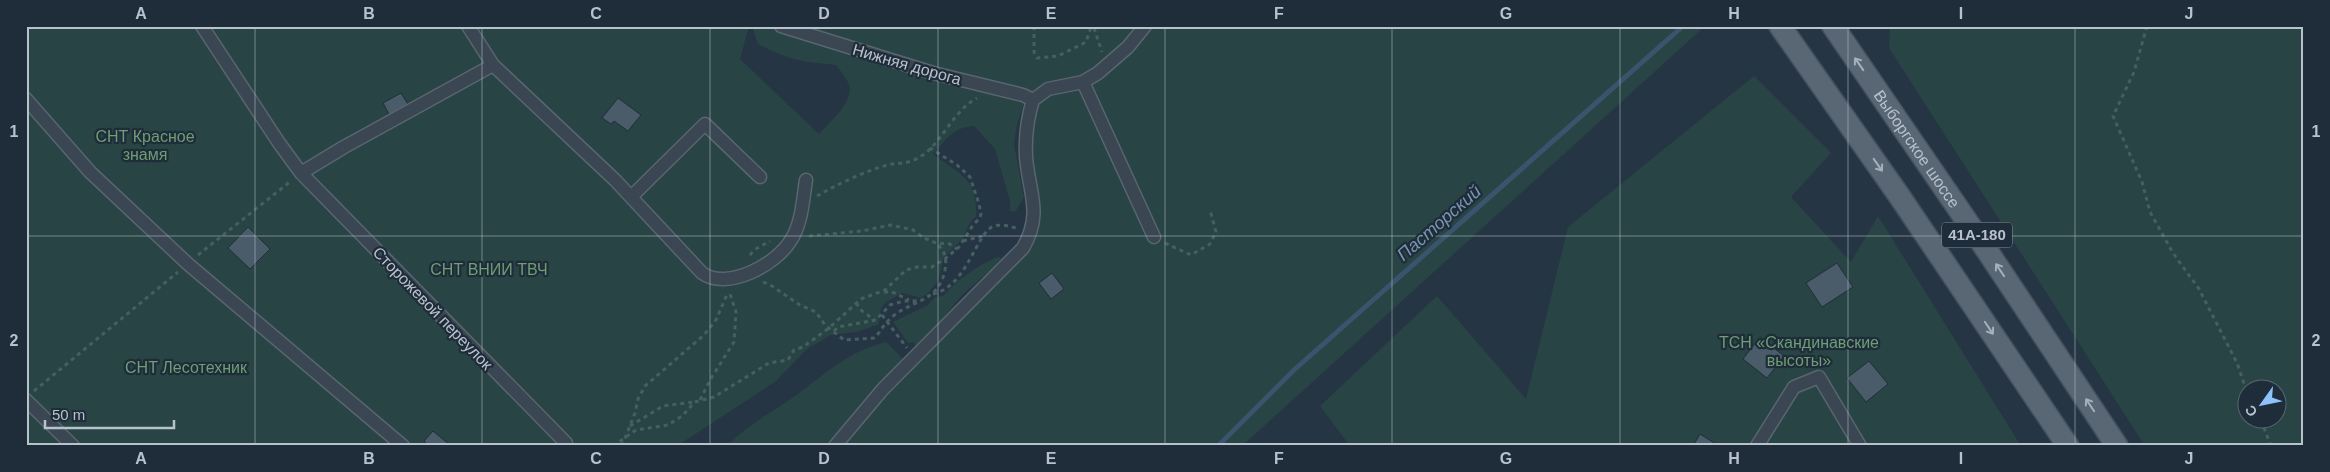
<svg xmlns="http://www.w3.org/2000/svg" width="2330" height="472" viewBox="0 0 2330 472" font-family="Helvetica,sans-serif">
<style>
.green{fill:#284444;fill-rule:evenodd}
.lines{fill:none;stroke-linecap:round;stroke-linejoin:round}
.stream{stroke:#3b546d;stroke-width:5}
.building{fill:#4a5b6a;stroke:#212e3a}
.minor-casing{stroke:#596570;stroke-width:15}
.primary-casing{stroke:#44505c;stroke-width:24}
.path{stroke:#466061;stroke-width:3;stroke-dasharray:4 4;stroke-linecap:butt}
.minor{stroke:#3a4753;stroke-width:12}
.primary{stroke:#596673;stroke-width:21}
.oneway{stroke:#a5b0bb}
.grid{fill:none;stroke:#b8c2cd;stroke-width:1;stroke-opacity:0.55}
.labels{text-anchor:middle;stroke-width:4.5;stroke-linejoin:round;paint-order:stroke}
.shield{fill:#1f2c39;stroke:#8a95a1;stroke-width:1}
.shield-label{font-size:15px;font-weight:bold;fill:#b8c2cd}
.street-label{font-size:16px;fill:#b8c2cd;stroke:#1f2c39}
.park-label{font-size:16px;fill:#6e9e75;stroke:#1f2c39}
.water-label{font-size:18px;font-style:italic;fill:#7795b0;stroke:#1f2c39}
.neatline{fill:none;stroke:#b8c2cd;stroke-width:2}
.grid-label{font-size:16px;text-anchor:middle;font-weight:bold;fill:#b8c2cd}
</style>
<rect width="100%" height="100%" fill="#263544"/>
<!-- green -->
<path class="green" d="M26 26H749L740 59 819 134C830 122 854 102 849 85 847 78 840 71 836 65 802 62 788 60 758 44L752 26H1705L1242 446H727C747 425 771 413 795 396 827 373 846 352 886 342L908 364 1031 230 1026 159 1036 97 1024 103 1017 124 1014 144 1024 197 1015 212 1010 211V201L995 149 974 126C953 127 947 139 933 154 959 174 978 178 976 216L970 223 962 239 944 257 938 281 927 294 921 298 903 293C886 302 879 303 879 324L857 332 831 335 807 349 776 381 677 446H26Z
M1890 26H2304V446H2145L1889 48ZM2248 390H2278V420H2248Z
M1754 76 1831 153 1791 197 1851 262 1878 216 2021 446H1350L1320 406 1437 296 1526 399 1568 227Z
M997 257 1002 258 998 264 963 294 917 349 913 342 908 343 893 322 928 305 935 297 943 296 958 281 979 266Z"/>
<g class="lines">
<!-- stream -->
<path class="stream" d="M1218 446 1294 370 1683 26"/>
</g>
<!-- building -->
<path class="building" d="M401 93 409 106 390 116 383 103Z
M618 98 641 115 628 131 614 121 611 124 602 118Z
M248 227 270 249 250 269 228 248Z
M1837 263 1853 287 1822 307 1806 283Z
M1052 273 1064 289 1051 299 1039 283Z
M1760 337 1784 356 1767 378 1743 359Z
M1869 361 1888 384 1866 402 1847 378Z
M433 431 451 446H429L424 441Z
M1700 434 1719 446H1693Z"/>
<g class="lines">
<defs>
<path id="minor" d="M202 26 279 143 301 173 566 443
M468 26 493 65 615 180 702 273C727 291 776 265 791 240 802 223 803 199 806 180
M781 26 933 73 1023 95 1033 100
M1083 82 1154 237
M26 99 90 172 188 264 403 446
M301 173 344 147 493 65
M631 197 705 124 760 177
M26 400 73 446
M835 446 883 389 1023 248C1043 213 1029 193 1026 157 1025 137 1027 119 1033 100L1048 89 1083 82 1098 73 1128 47 1145 26
M1757 446 1794 387 1819 377 1860 446"/>
<g id="primary">
<path d="M1780 26 1900 197 2068 446"/>
<path id="s1" d="M1833 26 1988 252 2117 446"/>
</g>
</defs>
<!-- minor casing -->
<use href="#minor" class="minor-casing"/>
<!-- primary casing -->
<use href="#primary" class="primary-casing"/>
<!-- path -->
<path class="path" d="M1034 26V52L1037 58 1058 56 1086 42 1091 27 1094 28 1102 52
M2147 26 2134 72 2113 116 2142 182 2150 212 2173 253 2199 289 2237 363 2248 395
M817 196C836 185 867 170 888 165 898 162 906 165 918 158 943 144 951 112 977 98
M809 236 862 231 891 225 913 230 924 238 936 243 950 244 957 249
M963 241 983 236
M1165 243 1191 255 1210 244 1216 232 1210 210
M198 255 291 181
M750 255 754 250 770 241
M763 282 772 286 800 305 816 312 825 325 844 340 875 338C881 330 885 323 892 317 913 299 938 303 945 270 947 258 945 251 936 243
M884 292H892L909 300
M933 294C968 286 976 232 994 226 1002 224 1010 226 1018 229
M856 303 862 311 875 320
M882 315 907 348
M834 331 838 327 876 320 890 305 904 301H919
M34 391 178 272
M700 400 710 380 734 342 736 312 729 291
M2261 420 2271 446
M630 426 663 406 695 402
M613 446 636 430 668 425 682 416 695 402 714 397 769 363 788 360 794 350 803 347 829 328 861 299 885 290 906 270 917 267H932L946 258 959 247 973 225 980 218 981 214 979 204 970 177 957 165 930 148
M622 446 635 413 638 399 645 386 704 335 716 320 728 292"/>
<!-- minor -->
<use href="#minor" class="minor"/>
<!-- primary -->
<use href="#primary" class="primary"/>
</g>
<!-- one-way arrows -->
<defs><path id="oneway-shaft" d="M-6 0H5M1.5-3L5.5 0L1.5 3" fill="none" stroke-width="1.6" stroke-linecap="round" stroke-linejoin="round" transform="scale(1.25)"/></defs>
<g class="oneway">
<use href="#oneway-shaft" transform="translate(1859 64) rotate(-125)"/>
<use href="#oneway-shaft" transform="translate(1878 165) rotate(55)"/>
<use href="#oneway-shaft" transform="translate(2000 270) rotate(-124)"/>
<use href="#oneway-shaft" transform="translate(1989 328) rotate(56)"/>
<use href="#oneway-shaft" transform="translate(2090 405) rotate(-124)"/>
</g>
<!-- grid -->
<path class="grid" d="M255 26V446M482 26V446M710 26V446M938 26V446M1165 26V446M1392 26V446M1620 26V446M1848 26V446M2075 26V446M26 236H2304"/>
<g class="labels">
<!-- shield labels -->
<rect class="shield" x="1942" y="222.5" width="70" height="25" rx="4"/>
<g class="shield-label">
<text x="1977" y="240">41А-180</text>
</g>
<!-- street labels -->
<g class="street-label">
<text transform="translate(907 64) rotate(16)" y="6">Нижняя дорога</text>
<text dy="6" stroke="none"><textPath href="#s1" startOffset="149">Выборгское шоссе</textPath></text>
<text transform="translate(433 308) rotate(46)" y="6">Сторожевой переулок</text>
</g>
<!-- park labels -->
<g class="park-label">
<text x="145" y="142">СНТ Красное<tspan x="145" dy="18">знамя</tspan></text>
<text x="489" y="275">СНТ ВНИИ ТВЧ</text>
<text x="1799" y="348">ТСН «Скандинавские<tspan x="1799" dy="18">высоты»</tspan></text>
<text x="186" y="373">СНТ Лесотехник</text>
</g>
<!-- water labels -->
<g class="water-label">
<text transform="translate(1439 223) rotate(-41)" y="6">Пасторский</text>
</g>
</g>
<!-- border -->
<rect width="2330" height="472" fill="none" stroke="#1f2c39" stroke-width="55"/>
<!-- north arrow -->
<g transform="translate(2262 404) rotate(237)"><circle r="24" fill="#1f2c39" stroke="#5c6874"/>
<path d="M0-4L9 19L0 12L-9 19Z" fill="#8ec2fb"/>
<text y="-8" font-size="14" font-weight="bold" text-anchor="middle" fill="#b8c2cd">С</text>
</g>
<!-- scale -->
<path d="M45 420v8h129v-8" fill="none" stroke="#b8c2cd" stroke-width="2.5"/>
<text x="52" y="420" font-size="15" fill="#b8c2cd" stroke="#1f2c39" stroke-width="4" paint-order="stroke">50 m</text>
<rect x="28" y="28" width="2274" height="416" class="neatline"/>
<g class="grid-label">
<text x="141" y="19">A</text>
<text x="369" y="19">B</text>
<text x="596" y="19">C</text>
<text x="824" y="19">D</text>
<text x="1051" y="19">E</text>
<text x="1279" y="19">F</text>
<text x="1506" y="19">G</text>
<text x="1734" y="19">H</text>
<text x="1961" y="19">I</text>
<text x="2189" y="19">J</text>
<text x="14" y="137">1</text>
<text x="2316" y="137">1</text>
<text x="14" y="346">2</text>
<text x="2316" y="346">2</text>
<text x="141" y="464">A</text>
<text x="369" y="464">B</text>
<text x="596" y="464">C</text>
<text x="824" y="464">D</text>
<text x="1051" y="464">E</text>
<text x="1279" y="464">F</text>
<text x="1506" y="464">G</text>
<text x="1734" y="464">H</text>
<text x="1961" y="464">I</text>
<text x="2189" y="464">J</text>
</g>
</svg>
